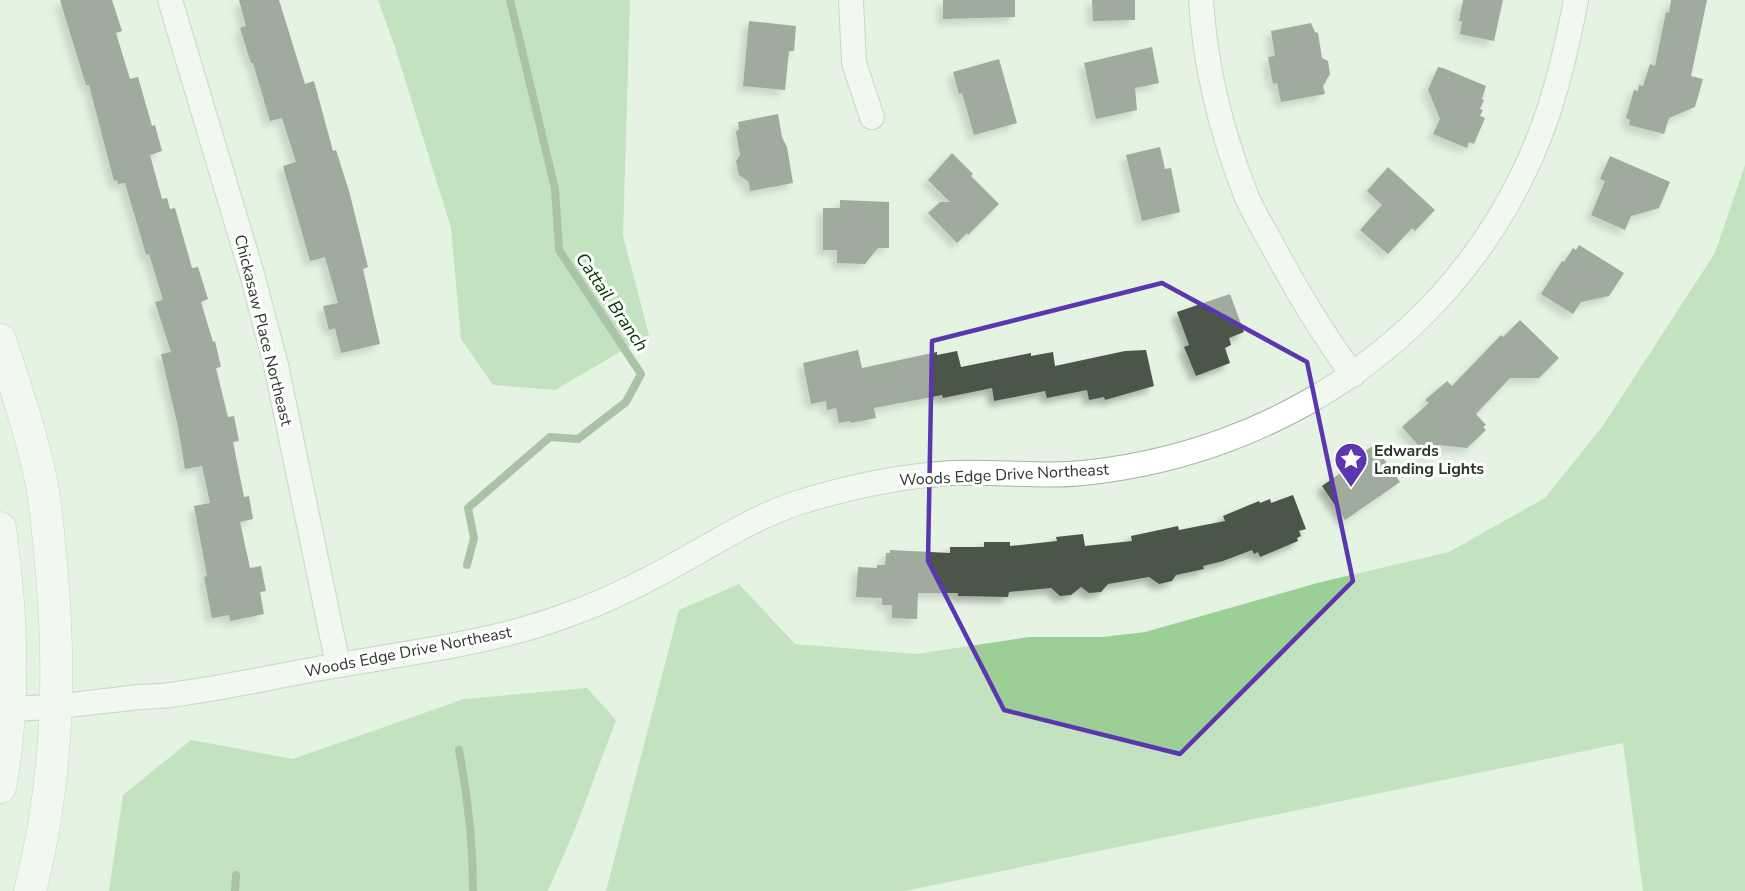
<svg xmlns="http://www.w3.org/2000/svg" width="1745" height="891" viewBox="0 0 1745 891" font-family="'Nunito Sans',sans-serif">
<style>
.forest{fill:#9bcf96}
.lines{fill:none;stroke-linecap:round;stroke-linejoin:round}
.stream{stroke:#658a61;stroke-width:8}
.building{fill:#4a5748;filter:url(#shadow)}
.minor-casing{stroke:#a6b5a4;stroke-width:26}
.major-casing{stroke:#a6b5a4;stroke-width:33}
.minor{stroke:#fff;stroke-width:24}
.major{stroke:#fff;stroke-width:32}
.marked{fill:none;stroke:#5c36ae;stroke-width:4.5;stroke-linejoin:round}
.labels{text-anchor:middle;stroke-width:6;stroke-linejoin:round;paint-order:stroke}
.street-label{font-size:16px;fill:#2f352e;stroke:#fff}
.poi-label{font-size:16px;font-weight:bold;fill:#2f352e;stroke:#fff;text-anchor:start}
.water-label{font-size:18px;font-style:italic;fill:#003600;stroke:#fff}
</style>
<defs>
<filter id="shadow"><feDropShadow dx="-5.5" dy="5.5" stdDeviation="3" flood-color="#0004"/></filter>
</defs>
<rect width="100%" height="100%" fill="#e4f3e2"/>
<!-- forest -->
<path class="forest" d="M378 0H630L623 236 649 335 555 390 493 385 461 339 451 228 395 47Z
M1745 165V891H1643L1623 743 905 891H606L679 610 739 584 795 644 916 654 1029 637H1103L1145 632 1321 582 1449 552 1545 498 1602 427 1715 253Z
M587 688 616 720 577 824 548 891H109L123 795 191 740 293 759 464 699Z"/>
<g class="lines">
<!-- stream -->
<path class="stream" d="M467 565 474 538 468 508 550 437 578 439 626 402 641 374 559 250 555 189 510 0
M459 750C468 798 473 841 473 891
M235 891 236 875"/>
</g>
<!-- building -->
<path class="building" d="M60 0H112L122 31 116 33 130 79 138 77 152 126 155 125 162 151 150 155 162 199 167 198 170 209 175 208 192 268 198 267 208 299 201 302 213 342 215 341 221 367 216 368 228 417 234 416 239 441 233 442 244 497 249 496 253 519 240 522 250 568 261 566 266 591 260 592 264 614 230 621 229 615 212 618 204 577 207 576 194 506 210 503 202 466 185 469 178 427 161 354 171 352 155 302 163 300 149 254 146 255 143 244 125 183 118 184 117 180 114 181 89 85H86Z
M239 0H279L305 84 314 81 333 151 336 150 349 191 368 267 363 269 380 344 341 353 335 328 329 330 323 306 338 303 325 257 310 261 283 166 296 162 282 118 270 121 253 63H251L240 28 246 26Z
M943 0H1015V17L943 19Z
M1092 0H1135V20L1093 21Z
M1463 0H1503L1494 41 1460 34 1462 21H1459Z
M1671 0H1707L1691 76 1703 79 1695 107 1669 118 1664 134 1629 125 1630 120 1626 118 1634 90 1638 91 1639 85 1643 86 1650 64 1655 66 1666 12 1669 13Z
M749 21 796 26 794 51H789L785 90 743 86Z
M1311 23 1315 32 1318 33 1322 58 1328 61 1330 74 1323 86 1325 94 1281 102 1277 83 1273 84 1268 57 1275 56 1271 31Z
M1152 47 1159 83 1135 88 1137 110 1096 119 1084 63Z
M999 59 1017 123 974 135 962 93 959 94 953 72Z
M1438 67 1443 68 1486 86 1482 99 1484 100 1480 109 1483 110 1480 116 1485 118 1474 144 1469 142 1467 148 1433 134 1440 119 1428 90Z
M778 114 782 137 787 147 793 183 750 191 749 182 739 175 736 161 740 155 736 132 739 129 738 122Z
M1160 147 1165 169 1171 168 1180 212 1142 221 1126 155Z
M952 153 973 174 971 176 999 204 968 235 967 233 957 243 928 213 940 202H950L928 180Z
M1610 156 1670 182 1659 208 1631 216 1625 230 1591 215 1605 181 1600 179Z
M1388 167 1435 210 1415 231 1412 228 1388 254 1360 230 1382 205 1367 191Z
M840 200 889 202V248H878L865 264 837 263V250H823V208H840Z
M1579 245 1624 273 1609 296 1581 302 1573 314 1541 294 1562 261 1564 262 1573 248 1576 250Z
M1230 294 1244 332 1229 338 1231 345 1225 348 1230 363 1196 376 1184 347 1189 345 1177 312Z
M1520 320 1559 358 1539 378H1510L1476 414 1486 425 1483 427 1486 430 1467 448 1439 445 1427 455 1402 427 1429 403 1425 400 1447 381 1452 386 1501 335 1503 337Z
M858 350 862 368 937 352V355L957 351 961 367 1031 353V356L1053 352 1055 366 1125 351 1146 350 1154 386 1105 400 1104 397 1089 400 1087 390 1047 398 1045 391 994 401 992 388 943 398 942 395 874 408 876 418 851 423 850 421 839 423 836 408 827 410 826 401 811 404 803 363Z
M1374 445 1400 482 1345 520 1322 486 1356 462 1354 459Z
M1293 495 1306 529 1299 531 1301 536 1297 538 1298 541 1260 557 1258 552 1254 554 1252 550 1223 561 1203 566 1204 569 1176 575 1172 581 1159 584 1149 577 1108 584 1101 592 1089 593 1081 587 1071 595 1060 596 1051 588 1009 592 1008 597 958 596V593H918L917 619 892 618V605H882V598L856 597 858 567 877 568V565H885L886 553H890V550L950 553V547H984V542H1010V546L1057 541 1056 537 1083 534 1085 546 1132 541 1131 536 1178 526 1179 530 1225 521 1223 516 1259 501 1260 503 1270 499 1271 503Z"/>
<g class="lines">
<defs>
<path id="minor" d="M170 0 252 274 276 365 338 665
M851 0 854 63 872 117
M1201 0C1205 66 1222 134 1246 195 1252 210 1261 225 1269 239 1294 286 1321 332 1353 375
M0 709C44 709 87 703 130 698 146 696 162 697 177 694 229 687 281 675 333 666 413 652 494 643 570 614 609 600 645 582 680 562 718 541 755 517 797 503 848 487 899 476 952 473 999 471 1046 478 1092 472 1275 451 1439 344 1521 178 1550 121 1564 62 1576 0"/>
<path id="major" d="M0 340C15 386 31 432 41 480 47 511 49 543 52 575 61 681 57 787 30 891
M0 528C12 613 16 702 0 787"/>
</defs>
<!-- minor casing -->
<use href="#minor" class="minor-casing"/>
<!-- major casing -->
<use href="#major" class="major-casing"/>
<!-- minor -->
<use href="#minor" class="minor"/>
<!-- major -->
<use href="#major" class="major"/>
</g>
<!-- marked area -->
<path d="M0 0H1745V891H0ZM1162 283 1307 362 1353 581 1180 754 1004 710 928 561 932 341Z" fill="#e4f3e2" fill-opacity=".55" fill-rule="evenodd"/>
<path class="marked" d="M1162 283 1307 362 1353 581 1180 754 1004 710 928 561 932 341Z"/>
<!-- icons -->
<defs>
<symbol id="sight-pin" viewBox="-11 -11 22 30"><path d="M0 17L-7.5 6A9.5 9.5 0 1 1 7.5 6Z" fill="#5c36ae" stroke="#fff"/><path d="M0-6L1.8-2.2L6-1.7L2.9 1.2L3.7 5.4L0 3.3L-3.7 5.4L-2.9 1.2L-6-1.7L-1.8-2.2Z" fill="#fff"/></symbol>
</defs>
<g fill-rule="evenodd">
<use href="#sight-pin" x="1332" y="440" width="38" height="52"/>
</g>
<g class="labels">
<!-- street labels -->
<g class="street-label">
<text transform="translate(264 330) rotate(76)" y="6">Chickasaw Place Northeast</text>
<text transform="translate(1004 474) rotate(-3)" y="6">Woods Edge Drive Northeast</text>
<text transform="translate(408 651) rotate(-11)" y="6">Woods Edge Drive Northeast</text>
</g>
<!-- poi labels -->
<g class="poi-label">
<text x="1374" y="456">Edwards<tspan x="1374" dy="18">Landing Lights</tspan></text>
</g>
<!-- water labels -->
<g class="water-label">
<text transform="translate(612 302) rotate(56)" y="6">Cattail Branch</text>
</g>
</g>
</svg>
